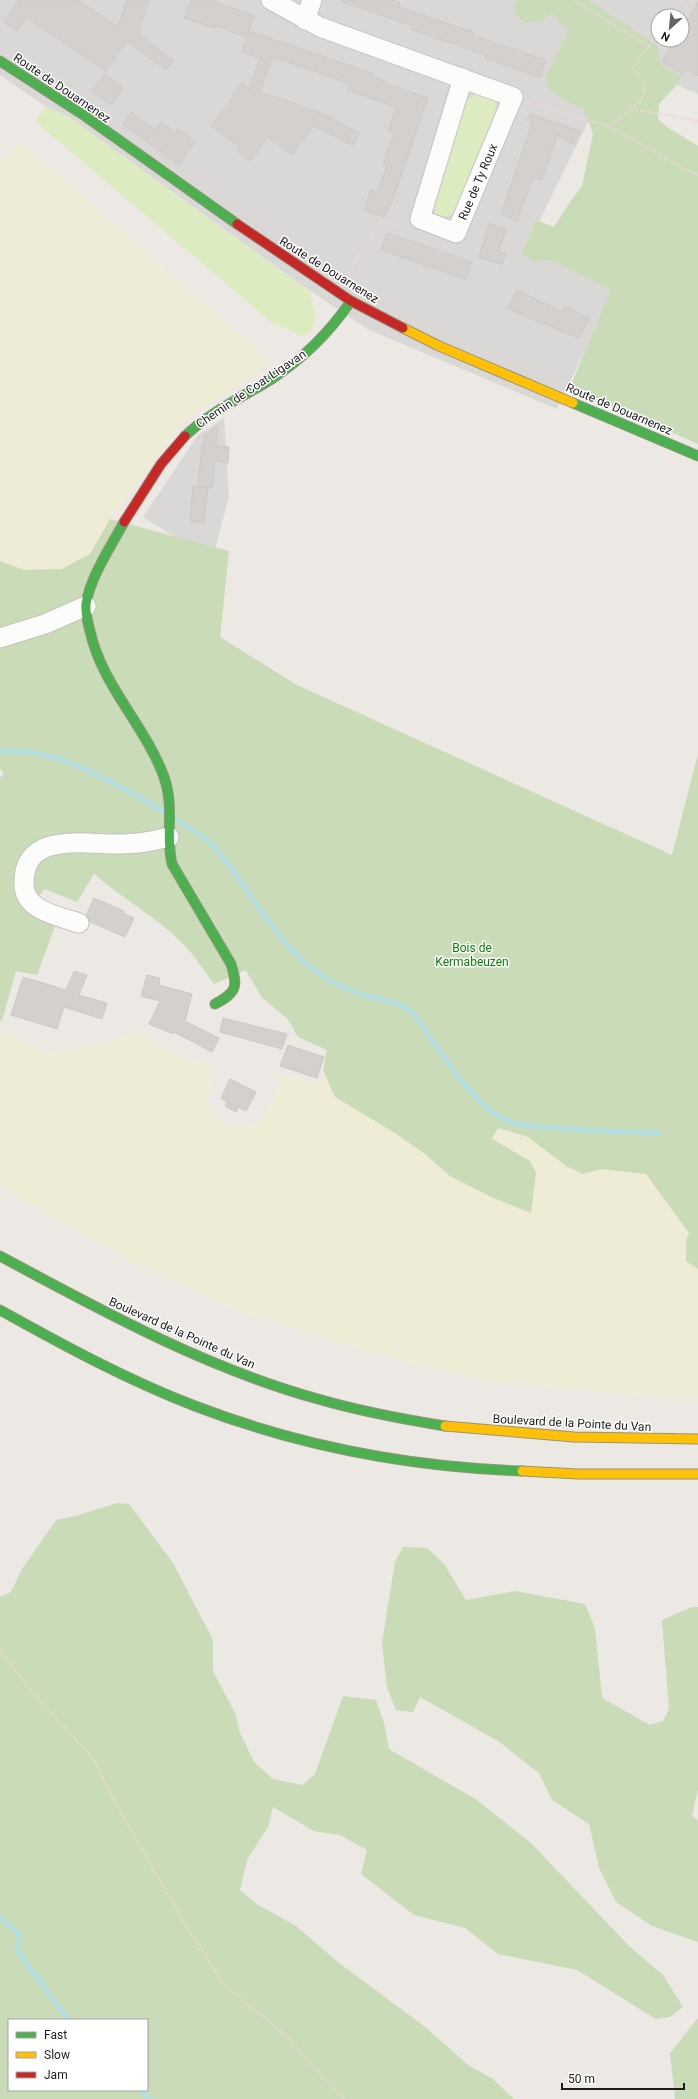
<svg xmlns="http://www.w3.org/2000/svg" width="698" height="2099" viewBox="0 0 698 2099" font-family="Roboto,sans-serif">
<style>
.residential{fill:#dad8d6;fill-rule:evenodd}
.farmland{fill:#eeebd6}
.grass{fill:#ddebc0}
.forest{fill:#c9dbb7;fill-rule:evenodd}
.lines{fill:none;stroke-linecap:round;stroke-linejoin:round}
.stream{stroke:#b5dee1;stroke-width:5}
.building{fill:#d4d0cd;stroke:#cfc9c5}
.street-casing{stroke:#c4c2c0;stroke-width:21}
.fast-casing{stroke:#96947c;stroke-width:11}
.slow-casing{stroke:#96947c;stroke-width:11}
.jam-casing{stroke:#96947c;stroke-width:11}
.path{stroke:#ebd7d7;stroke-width:2.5;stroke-dasharray:2 2;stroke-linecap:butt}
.street{stroke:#fcfcfb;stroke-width:19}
.fast{stroke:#4caf50;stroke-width:9}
.slow{stroke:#ffc107;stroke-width:9}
.jam{stroke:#c62828;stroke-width:9}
.labels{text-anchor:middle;stroke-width:3;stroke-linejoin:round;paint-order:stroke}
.street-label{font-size:12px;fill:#1c1c1c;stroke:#fff}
.park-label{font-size:12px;fill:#098103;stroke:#fff}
</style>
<rect width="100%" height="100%" fill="#ece8e4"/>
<!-- residential -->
<path class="residential" d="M0 0H698V94L639 69 594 110 535 230 624 269 557 409 369 330 300 284 69 117 45 106 0 75ZM658 16H682V40H658Z
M224 418 229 496 212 560 143 517 198 435Z"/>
<!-- farmland -->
<path class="farmland" d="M20 141 269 360 259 374 187 418 110 519 90 554 62 569 24 570 0 561V161Z
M5 1031 49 1053 110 1042 138 1031 176 1054 209 1065 213 1088 207 1097 213 1115 230 1125 245 1127 261 1121 277 1090V1073L320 1084 323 1070 335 1097 395 1133 425 1154 450 1176 491 1197 531 1213 536 1181 530 1161 492 1138 498 1127 528 1137 566 1166 583 1174 600 1169 646 1174 689 1234 686 1241V1261L698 1269V1401L492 1382 383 1356 226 1307 129 1261 0 1187V1032Z"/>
<!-- grass -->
<path class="grass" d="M477 93 493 98 496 105 494 115 454 212C448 218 442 217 435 213L434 203 466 101Z
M45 106 69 117 310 292 315 317 312 331 303 336 270 321 36 122Z"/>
<!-- forest -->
<path class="forest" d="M516 0H588L657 45 660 64 681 76 675 87 659 104 658 119 667 127 698 146V444L570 387 611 290 549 259 535 262 522 254 536 220 554 227 568 205 582 186 593 134 584 109 566 101 548 88 546 76 568 31 552 13 539 22 523 23 514 9Z
M110 519 229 551 220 637 297 685 672 855 698 754V1269L686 1261V1241L689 1233 646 1174 601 1169 583 1174 566 1166 528 1137 498 1128 492 1139 530 1161 536 1172 531 1213 491 1197 450 1176 425 1154 395 1133 335 1097 323 1070 327 1050 298 1037 287 1018 262 998 246 970 214 984C204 971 195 956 184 945 157 917 123 899 94 874L77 902 45 889 29 906 55 926 37 975 16 971 2 1021H0V778L4 774 0 769V561L24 570 62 569 90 554Z
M117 1503 129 1504 173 1563 213 1640V1671L235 1713 240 1733 254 1762 273 1779 303 1785 315 1774 343 1696 376 1700 384 1723 389 1749 477 1800 531 1843 630 1947 663 1975 683 2007 670 2017 656 2019 577 1970 498 1954 465 1928 414 1915 361 1874 367 1850 340 1835 314 1831 273 1807 268 1827 247 1860 240 1890 258 1905 296 1926 338 1962 424 2026 468 2065 493 2079 514 2099H0V1597L11 1592 22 1569 56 1520 76 1516ZM9 2020H147V2090H9Z
M403 1547 427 1548 444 1564 466 1600 515 1591 585 1604 595 1628 602 1698 650 1725 663 1721 669 1709 662 1620 692 1607H698V1789L692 1816 698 1820V1942L652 1926 616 1902 599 1868 589 1824 552 1800 539 1773 498 1741 420 1697 413 1712 396 1710 387 1688 382 1643 395 1562Z
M698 2018V2099H675L670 2053Z"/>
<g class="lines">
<!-- stream -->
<path class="stream" d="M0 751C13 751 27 751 40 754 78 761 131 793 165 812
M177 820C189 828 204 836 214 847 247 883 268 931 306 963 322 978 343 989 364 995 384 1001 397 1000 414 1014 434 1042 472 1104 502 1118 519 1127 539 1127 558 1128 592 1131 625 1132 659 1133
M0 1918 20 1935 17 1950 68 2020
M140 2090 149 2099"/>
</g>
<!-- building -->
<path class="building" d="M19 0H78L118 27 127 0H149L138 33 173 61 166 70 127 41 106 71 26 17 17 31 4 22Z
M191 0H209L244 12 254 16 249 31 374 74 373 77 385 81 384 83 428 98 391 205 389 204 385 217 364 210 371 189 377 192 387 166 383 165 394 133 388 131 396 107 347 90 349 85 324 74 272 57 271 62 242 52 247 37 216 26 215 28 184 18Z
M343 0H391L400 3 399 7 473 32 472 35 546 60 540 77 485 58 486 55 412 30 413 26 342 2Z
M698 2V76L686 69 683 74 662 62 675 40H682V29Z
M259 60 270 64 260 92 324 114 359 133 353 146 314 126 292 155 268 137 250 161 237 151 240 147 211 126 234 96 232 94 242 83 249 89Z
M104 74 123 88 111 105 92 91Z
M131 112 155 129 161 122 176 133 178 129 195 142 179 165 123 124Z
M530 114 580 131 574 144 557 135 542 180 533 177 517 222 501 214 532 123 527 120Z
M489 223 506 229 499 251 506 253 502 265 479 257Z
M387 233 472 262 466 279 381 250Z
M517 290 562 312 564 306 589 318 579 338 508 309Z
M218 425 216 446 229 447 228 463 215 461 212 488 198 486 202 445H204L205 435Z
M193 486 208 488 204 523 190 521Z
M94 898 124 911 123 913 134 918 125 937 90 922 86 915Z
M74 971 87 975 79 995 107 1003 102 1019 64 1007 57 1029 11 1015 23 977 66 990Z
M147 975 160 978 159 985 192 994 185 1021 219 1038 212 1052 174 1032 173 1034 149 1024 160 1001 141 996Z
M223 1018 287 1034 282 1049 220 1032Z
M288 1045 324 1057 317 1078 280 1066Z
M230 1079 256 1092 246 1111 238 1107 236 1112 225 1106 227 1102 221 1098Z"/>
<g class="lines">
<defs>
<path id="street" d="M271 0 320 27 513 97 456 233 420 219 463 78
M305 20 312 0
M0 638 45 624 86 606
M79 923C59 916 24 911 24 884 23 830 86 845 121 844 137 844 154 841 169 837"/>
<path id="fast" d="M0 61 85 116 237 224
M573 403 698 456
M185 436C210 412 241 398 270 380 303 359 329 333 351 301
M124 522C111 547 91 575 86 604 85 613 88 623 90 631 102 686 145 725 164 777 175 808 165 834 172 864L231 964C238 987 237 992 215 1004
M0 1256C102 1311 206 1368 318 1399 359 1411 402 1419 445 1426
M0 1310C63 1345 127 1380 195 1406 299 1446 411 1467 522 1471"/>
<path id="slow" d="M403 328 439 346 573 403
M445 1426 574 1437 698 1439
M522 1471 578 1474H698"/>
<path id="jam" d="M237 224 351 301 403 328
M124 522 161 464 185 436"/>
</defs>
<!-- street casing -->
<use href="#street" class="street-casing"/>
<!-- fast casing -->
<use href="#fast" class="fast-casing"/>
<!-- slow casing -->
<use href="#slow" class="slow-casing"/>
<!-- jam casing -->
<use href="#jam" class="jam-casing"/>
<!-- path -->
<path class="path" d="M573 0 650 47
M671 16 683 0
M528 102 608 126C619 119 651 100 643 83 641 77 635 73 633 67L658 34
M632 110 662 114 698 121
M608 126 698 176
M346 277 382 220 402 226 404 225
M0 1650 28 1688 94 1760 114 1801 189 1931 223 1983 287 2037 314 2068 345 2099"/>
<!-- street -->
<use href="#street" class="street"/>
<!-- fast -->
<use href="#fast" class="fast"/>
<!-- slow -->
<use href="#slow" class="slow"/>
<!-- jam -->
<use href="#jam" class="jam"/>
</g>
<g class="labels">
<!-- street labels -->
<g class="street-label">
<text transform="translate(62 88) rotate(34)" y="4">Route de Douarnenez</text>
<text transform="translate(478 182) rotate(-67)" y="4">Rue de Ty Roux</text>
<text transform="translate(329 270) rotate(32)" y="4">Route de Douarnenez</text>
<text transform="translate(251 389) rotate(-34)" y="4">Chemin de Coat Ligavan</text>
<text transform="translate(619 409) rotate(23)" y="4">Route de Douarnenez</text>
<text transform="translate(182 1333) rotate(24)" y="4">Boulevard de la Pointe du Van</text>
<text transform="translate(572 1423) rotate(3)" y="4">Boulevard de la Pointe du Van</text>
</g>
<!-- park labels -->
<g class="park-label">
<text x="472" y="952">Bois de<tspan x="472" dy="14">Kermabeuzen</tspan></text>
</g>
</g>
<!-- legend -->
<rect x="8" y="2019" width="140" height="72" fill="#ffffff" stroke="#a4a4a4"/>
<rect x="16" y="2032" width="20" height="6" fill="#4caf50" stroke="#a4a4a4"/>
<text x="44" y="2039" font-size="12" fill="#1c1c1c">Fast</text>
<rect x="16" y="2052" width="20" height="6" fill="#ffc107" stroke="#a4a4a4"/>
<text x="44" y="2059" font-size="12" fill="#1c1c1c">Slow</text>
<rect x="16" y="2072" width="20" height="6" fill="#c62828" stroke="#a4a4a4"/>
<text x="44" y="2079" font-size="12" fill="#1c1c1c">Jam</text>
<!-- north arrow -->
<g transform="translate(670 28) rotate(207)"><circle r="19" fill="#ffffff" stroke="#a4a4a4"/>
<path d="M0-3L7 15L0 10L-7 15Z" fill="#656362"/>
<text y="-6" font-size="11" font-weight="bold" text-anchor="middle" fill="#1c1c1c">N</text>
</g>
<!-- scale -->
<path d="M562 2083v6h122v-6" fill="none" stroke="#1c1c1c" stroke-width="2"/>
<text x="568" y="2083" font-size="12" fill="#1c1c1c" stroke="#ffffff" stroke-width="3" paint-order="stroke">50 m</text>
</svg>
